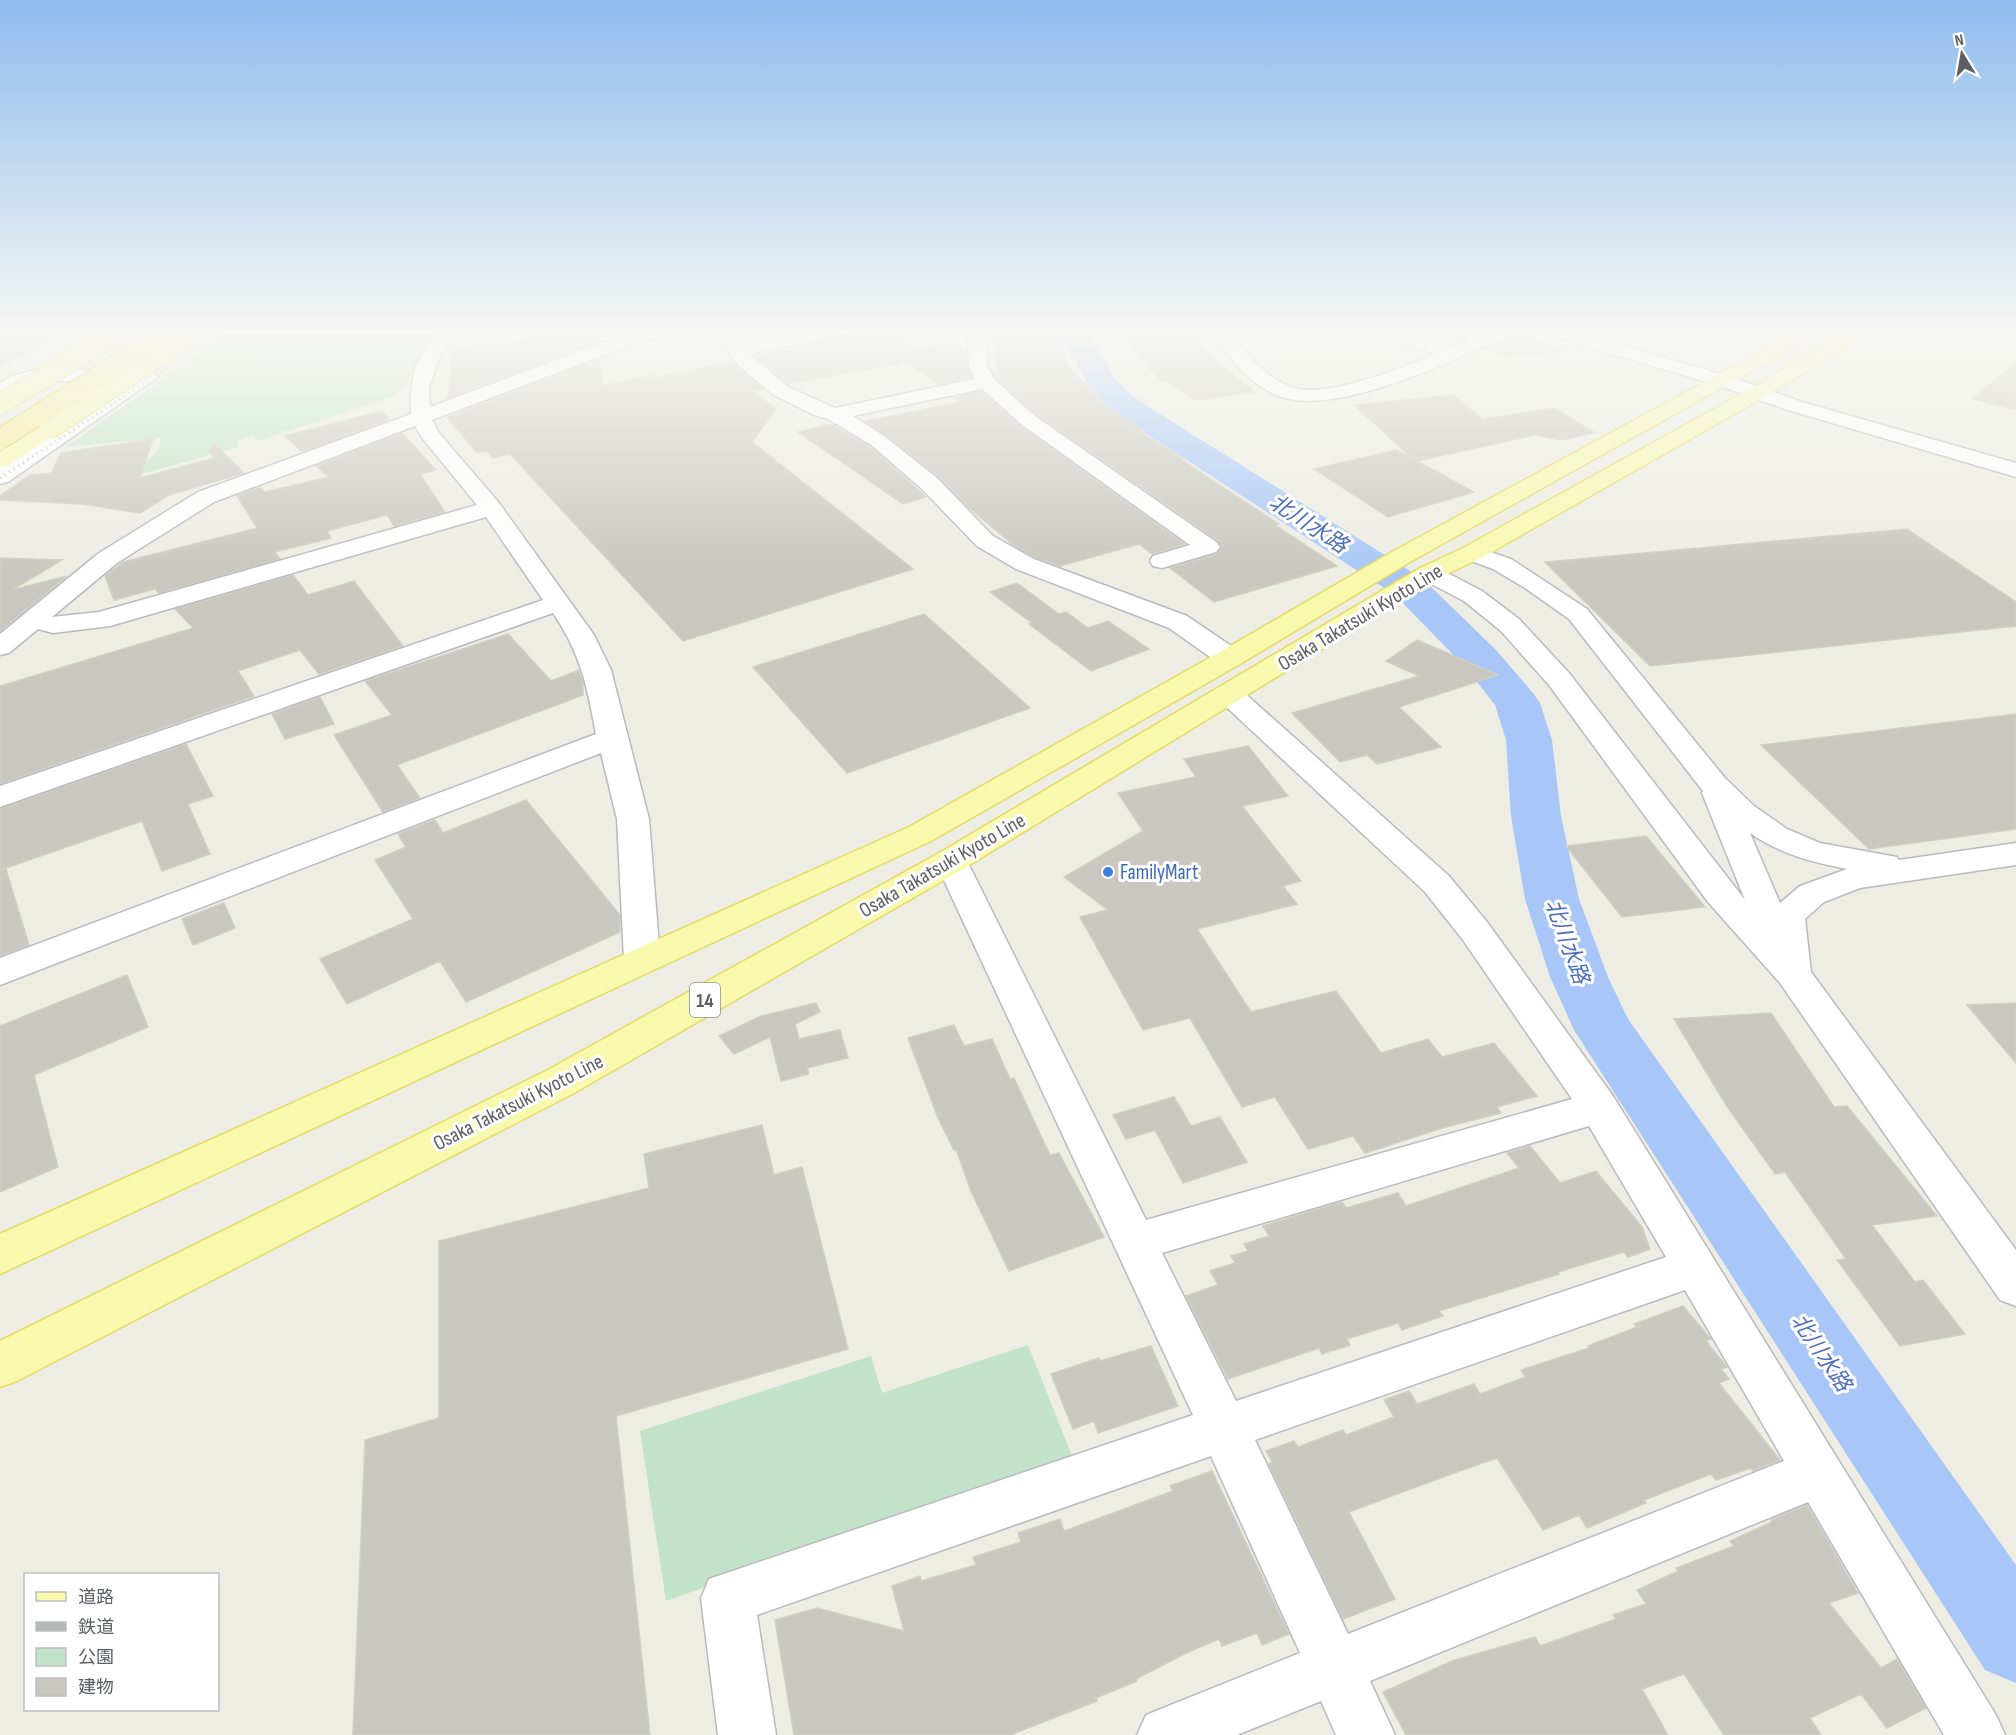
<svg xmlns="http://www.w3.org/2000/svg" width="2016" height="1735" viewBox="0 0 2016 1735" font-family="'Sofia Sans Condensed','Noto Sans JP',sans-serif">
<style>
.green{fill:#c2e3c8}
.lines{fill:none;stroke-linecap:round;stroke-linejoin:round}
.river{fill:#a8c7f8;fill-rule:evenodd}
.building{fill:#c9c7c0;stroke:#d1cfc2;stroke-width:1.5}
.minor-casing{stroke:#b9babf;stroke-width:3}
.major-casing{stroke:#e6d963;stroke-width:3}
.minor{fill:#fff;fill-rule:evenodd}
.major{fill:#f8f9ad;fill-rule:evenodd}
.rail{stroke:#b4b5b5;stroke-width:3;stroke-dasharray:1 4.5;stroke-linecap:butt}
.major-bridge-casing{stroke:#e6d963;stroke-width:22;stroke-linecap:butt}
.highway-bridge-casing{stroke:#e0c311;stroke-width:22;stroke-linecap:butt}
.major-bridge{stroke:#f8f9ad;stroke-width:20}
.highway-bridge{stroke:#f5ed93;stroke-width:20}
.shop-dot{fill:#3f7fe0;stroke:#fff;stroke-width:2}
.labels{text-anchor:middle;stroke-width:6;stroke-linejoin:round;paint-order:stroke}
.shield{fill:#fff;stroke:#8d8e92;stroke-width:1.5}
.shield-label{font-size:20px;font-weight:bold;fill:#5c5e63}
.street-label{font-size:21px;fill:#5c5e63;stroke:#fff}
.shop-label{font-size:21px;fill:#366cbe;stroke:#fff;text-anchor:start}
.water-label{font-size:22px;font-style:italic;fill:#4d6fba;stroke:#fff}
</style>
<rect width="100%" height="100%" fill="#edede4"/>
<!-- green -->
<path class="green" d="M232 330H445L423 353 407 384 392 397 257 441 253 435 237 440 238 447 131 477 160 448V438L66 447Z
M1028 1345 1072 1456 666 1601 640 1431 871 1356 882 1393Z"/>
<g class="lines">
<!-- river -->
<path class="river" d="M1063 330H1091L1092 339 1116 380 1136 399 1423 579 1497 651 1533 693 1540 703 1552 740 1561 816 1579 899 1608 977 1628 1019 2016 1565V1683L1985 1670 1574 1030 1550 977 1525 899 1511 816 1506 740 1495 705 1467 669 1395 595 1114 413 1088 385 1064 339Z"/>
</g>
<!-- building -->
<path class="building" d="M0 330H65L0 367Z
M534 330H597L598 342 448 398 452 358 456 347 531 340Z
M865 330H891L919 348 952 342 966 352 967 366 972 377 937 384 907 362 788 384 755 356Z
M1444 330H1487L1459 342 1442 337Z
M1060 331 1066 364 1108 408 1143 430 1139 431 1182 458H1179L1279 524 1275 525 1337 566 1214 602 1170 568 1217 554 1222 546 1217 540 1036 414 996 378 992 370 998 375 994 332Z
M1181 332 1185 337H1195L1208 354 1255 392 1196 400 1167 381H1162L1146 365 1127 335Z
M1514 334 1562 348 1561 352 1505 355 1484 349Z
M599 359 602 386 652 375 655 378 733 361 763 389 753 391 776 409 752 442 913 569 683 641 510 454 493 458 487 451 477 453 447 417Z
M2016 363V410L1972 399Z
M981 391 1020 426 1185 544 1152 554 1139 544 1060 566 1035 557 1016 547 969 508 938 476 866 421 961 402 954 397Z
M1453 395 1483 419 1555 408 1595 433 1561 440 1535 435 1417 461 1474 492 1388 517 1314 469 1396 450 1412 458 1354 405Z
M382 411 390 419 302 452 285 436Z
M831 424 869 446 926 497 903 504 798 432Z
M402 433 436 470 420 474 445 512 394 526 387 515 327 531 331 538 275 552 280 559 159 593 155 589 114 600 105 576 123 562 257 528 237 496 260 487 265 492 329 477 316 466Z
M153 439 140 478 214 458 209 450 215 445 244 473 169 495 140 513 82 504 0 500V496L30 475 51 473 61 453Z
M1907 529 2016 602V626L1650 666 1545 562Z
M0 558 62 560 12 590 67 576 0 631Z
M293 575 308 595 354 581 403 646 319 674 300 650 238 671 254 696 0 784V686L193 628 175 609Z
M1017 583 1059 614 1066 612 1088 628 1108 621 1149 649 1091 671 1029 624 1032 623 990 592Z
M924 614 1030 708 847 773 753 667Z
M508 634 551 681 579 670 583 684V695L397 765 420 798 383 812 334 735 392 715 365 681Z
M1417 640 1498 675 1399 707 1441 747 1377 764 1367 755 1340 762 1292 713 1419 676 1386 661Z
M320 697 334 724 285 739 272 714Z
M2016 714V829L1869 849 1761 745Z
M186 744 213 796 188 804 210 854 162 871 142 821 0 870 6 869 29 945 0 956V809Z
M1248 746 1288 796 1242 806 1301 881 1283 886 1297 904 1197 929 1251 1012 1336 991 1381 1053 1428 1039 1442 1057 1494 1043 1537 1096 1497 1107 1501 1113 1442 1128 1365 1153 1353 1136 1308 1149 1275 1097 1242 1107 1190 1018 1143 1030 1080 917 1108 910 1064 877 1143 831 1118 793 1196 777 1184 759Z
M526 800 620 915V932L466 1002 440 961 347 1004 320 959 413 919 375 860 406 847 398 834 435 820 443 833Z
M1646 836 1705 907 1622 917 1566 846Z
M224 903 235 928 193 945 182 919Z
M127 975 148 1027 34 1075 58 1167 0 1192V1026Z
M816 1003 820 1012 795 1024 799 1039 840 1030 848 1058 807 1068 809 1074 781 1081 770 1037 734 1054 719 1036 761 1016Z
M2016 1003V1063L1967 1005Z
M1771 1013 1834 1107 1847 1106 1937 1216 1872 1225 1915 1282 1923 1280 1965 1334 1900 1346 1837 1260 1846 1259 1785 1172 1775 1174 1726 1105 1674 1019Z
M954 1025 964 1046 992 1039 1010 1079 1014 1078 1050 1155 1059 1153 1104 1237 1009 1271 971 1191 956 1149 954 1150 938 1118 908 1038Z
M1174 1097 1191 1126 1220 1117 1247 1162 1183 1183 1155 1130 1126 1139 1113 1115Z
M762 1125 774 1175 802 1167 848 1349 616 1416 650 1735H353L365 1440 439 1418V1241L649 1188 644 1154Z
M1530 1146 1560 1183 1596 1171 1642 1227 1650 1249 1628 1257 1624 1252 1558 1272 1559 1274 1439 1311 1443 1316 1402 1330 1398 1323 1347 1339 1350 1345 1322 1354 1319 1348 1228 1379 1186 1296 1218 1285 1210 1271 1235 1263 1231 1256 1248 1251 1244 1244 1269 1236 1263 1226 1342 1202 1346 1208 1398 1193 1406 1206 1519 1168 1507 1153Z
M1683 1306 1711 1339 1706 1341 1727 1367 1721 1369 1729 1379 1719 1383 1780 1460 1753 1471 1751 1468 1716 1480 1711 1474 1644 1500 1646 1503 1587 1528 1579 1515 1543 1530 1497 1458 1454 1473 1349 1512 1395 1599 1343 1619 1269 1464 1272 1462 1266 1451 1294 1441 1298 1447 1343 1430 1346 1435 1394 1417 1384 1400 1409 1391 1417 1404 1474 1384 1480 1394 1525 1377 1521 1370 1589 1348 1588 1346 1637 1327 1634 1324Z
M1151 1346 1178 1406 1098 1433 1094 1421 1073 1429 1051 1374 1099 1358 1100 1361Z
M1212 1471 1289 1634 1262 1645 1257 1633 1222 1646 1219 1639 1186 1653 1136 1679 1137 1681 1096 1698 1097 1701 1010 1735H794L775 1620 817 1608 904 1631 892 1586 920 1576 921 1581 976 1565 973 1557 1021 1542 1018 1533 1060 1519 1064 1531 1173 1491 1170 1486Z
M1807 1505 1858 1593 1829 1603 1881 1668 1897 1659 1926 1708 1887 1728 1861 1694 1810 1718 1821 1735H1724L1684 1674 1642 1689 1668 1735H1406L1383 1692 1452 1661 1535 1637 1540 1646 1616 1619 1613 1615 1646 1604 1637 1590 1678 1571 1676 1568 1734 1546 1730 1541 1772 1522 1771 1520Z"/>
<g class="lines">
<defs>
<path id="minor" d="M443 330H462L441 353 429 388 430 407 624 335 645 330H673L670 334 636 343 432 420 439 433 499 503 594 635 611 670 649 819 660 959 655 968 642 972 629 968 624 959 617 819 601 753 0 985V958L596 734C587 686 581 654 553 613L0 807V786L543 600 486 517 110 626 53 633 38 629 9 653 0 655V634L99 553 198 492 411 414C409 376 416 356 443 330ZM415 426 423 439 477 505 99 612 52 617 117 563 214 502Z
M718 330H736L743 344 815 330H848L845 334 839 335 749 354 788 387 835 408 975 379 969 366 967 330H985L987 366 994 379 1035 416 1216 542 1220 547 1216 552 1162 568 1153 566 1150 561 1153 556 1190 545 1021 424 982 389 853 416 884 436 937 478 993 536 1034 559 1187 616 1240 652 1244 658 1240 664 1230 666 1220 664 1169 628 1016 569 977 546 921 488 870 444 828 419 814 415 774 395 741 368 728 351Z
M1213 330H1231C1244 354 1267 379 1294 388 1327 398 1405 367 1436 354L1374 334 1371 330H1397L1452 347 1492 330H1515L1512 334C1458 358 1344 414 1285 398 1253 389 1228 358 1213 330Z
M1541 330H1568L1731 377 1802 402 2016 463V477L1788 410 1717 385 1544 334Z
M38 369 148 371 155 373 158 377 8 482 0 484V467L127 382 38 381 25 384 0 397V383L11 376Z
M1472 546 1511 559 1587 609 1725 778 1754 806 1787 829 1820 843 1897 857 1899 860 2016 843V865L1860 888 1824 902 1805 919 1811 972 2016 1250V1306L2000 1300 1780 983 1708 902 1549 685 1501 631 1464 601 1420 578 1417 573 1420 568 1429 566 1438 568 1482 591 1519 619 1569 673 1745 900 1702 793 1703 791 1569 619 1525 588 1493 569 1463 558 1460 553 1463 548ZM1750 833C1780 854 1812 862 1847 869L1800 886 1780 903Z
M1230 687 1240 689 1449 876 1487 922 1613 1096 1996 1715 2005 1735H1944L1808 1502 1370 1681 1395 1735H1336L1321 1701 1237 1735H1137L1146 1715 1300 1653 1211 1456 757 1615 776 1735H718L701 1598 709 1579 1193 1415 935 861 939 853 951 850 963 853 967 861 1146 1220 1572 1099 1463 940 1425 892 1220 701 1216 695 1220 689ZM1589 1126 1666 1257 1236 1401 1162 1253ZM1685 1290 1784 1461 1348 1634 1255 1440Z"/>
<path id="major" d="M1800 330H1821L1818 334 1410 562 1240 664 931 841 0 1274V1234L909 827 1220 652 1392 552Z
M1851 330H1872L1869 334 1766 396 1481 558 1438 578 963 869 574 1093 17 1381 0 1387V1341L546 1071 939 853 1420 568 1463 548 1752 388Z
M49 423 56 425 59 429 56 433 8 466 0 467V452L42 425Z"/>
</defs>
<!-- minor casing -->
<use href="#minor" class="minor-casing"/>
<!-- major casing -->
<use href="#major" class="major-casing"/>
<!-- minor -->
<use href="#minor" class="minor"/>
<!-- major -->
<use href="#major" class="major"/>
<!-- rail -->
<path class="rail" d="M0 478 225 330"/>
<defs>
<path id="major-bridge" d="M0 404 122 330
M49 429 198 330"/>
<path id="highway-bridge" d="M0 439 172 330"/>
</defs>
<!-- major-bridge casing -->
<use href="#major-bridge" class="major-bridge-casing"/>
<!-- highway-bridge casing -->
<use href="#highway-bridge" class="highway-bridge-casing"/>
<!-- major-bridge -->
<use href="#major-bridge" class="major-bridge"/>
<!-- highway-bridge -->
<use href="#highway-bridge" class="highway-bridge"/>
</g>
<!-- sky -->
<linearGradient id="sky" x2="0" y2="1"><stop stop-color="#8ebcee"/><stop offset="0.58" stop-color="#f7f7f3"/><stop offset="1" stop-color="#f7f7f3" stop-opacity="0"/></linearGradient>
<rect width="2016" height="573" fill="url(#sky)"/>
<!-- markers -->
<circle class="shop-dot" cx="1108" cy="872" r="6"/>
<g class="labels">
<!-- shield labels -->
<rect class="shield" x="690" y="983" width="30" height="34" rx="4.5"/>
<g class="shield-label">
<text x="705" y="1007">14</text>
</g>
<!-- street labels -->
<g class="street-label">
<text transform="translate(1360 617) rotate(-31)" y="7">Osaka Takatsuki Kyoto Line</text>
<text transform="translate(942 865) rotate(-30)" y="7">Osaka Takatsuki Kyoto Line</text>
<text transform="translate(518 1102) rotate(-27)" y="7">Osaka Takatsuki Kyoto Line</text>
</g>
<!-- shop labels -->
<g class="shop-label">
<text x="1120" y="879">FamilyMart</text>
</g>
<!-- water labels -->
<g class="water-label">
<text transform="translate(1309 523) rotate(33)" y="8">北川水路</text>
<text transform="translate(1568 941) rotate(70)" y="8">北川水路</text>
<text transform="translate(1822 1352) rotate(56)" y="8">北川水路</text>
</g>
</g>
<!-- legend -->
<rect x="24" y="1573" width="195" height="138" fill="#ffffff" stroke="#bebfc1" stroke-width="1.5"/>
<rect x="36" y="1592" width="30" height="9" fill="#f8f9ad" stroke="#bebfc1" stroke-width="1.5"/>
<text x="78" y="1603" font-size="18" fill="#5c5e63">道路</text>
<rect x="36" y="1622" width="30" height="9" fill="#b4b5b5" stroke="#bebfc1" stroke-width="1.5"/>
<text x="78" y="1633" font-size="18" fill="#5c5e63">鉄道</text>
<rect x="36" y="1648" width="30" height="18" fill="#c2e3c8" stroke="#bebfc1" stroke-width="1.5"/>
<text x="78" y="1663" font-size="18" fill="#5c5e63">公園</text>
<rect x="36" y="1678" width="30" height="18" fill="#c9c7c0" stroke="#bebfc1" stroke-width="1.5"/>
<text x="78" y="1693" font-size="18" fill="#5c5e63">建物</text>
<!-- north arrow -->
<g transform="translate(1962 54) rotate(349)" stroke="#ffffff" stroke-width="4.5" paint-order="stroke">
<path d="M0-4.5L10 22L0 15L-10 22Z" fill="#5c5e63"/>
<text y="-9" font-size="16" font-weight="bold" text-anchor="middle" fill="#5c5e63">N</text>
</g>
</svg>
